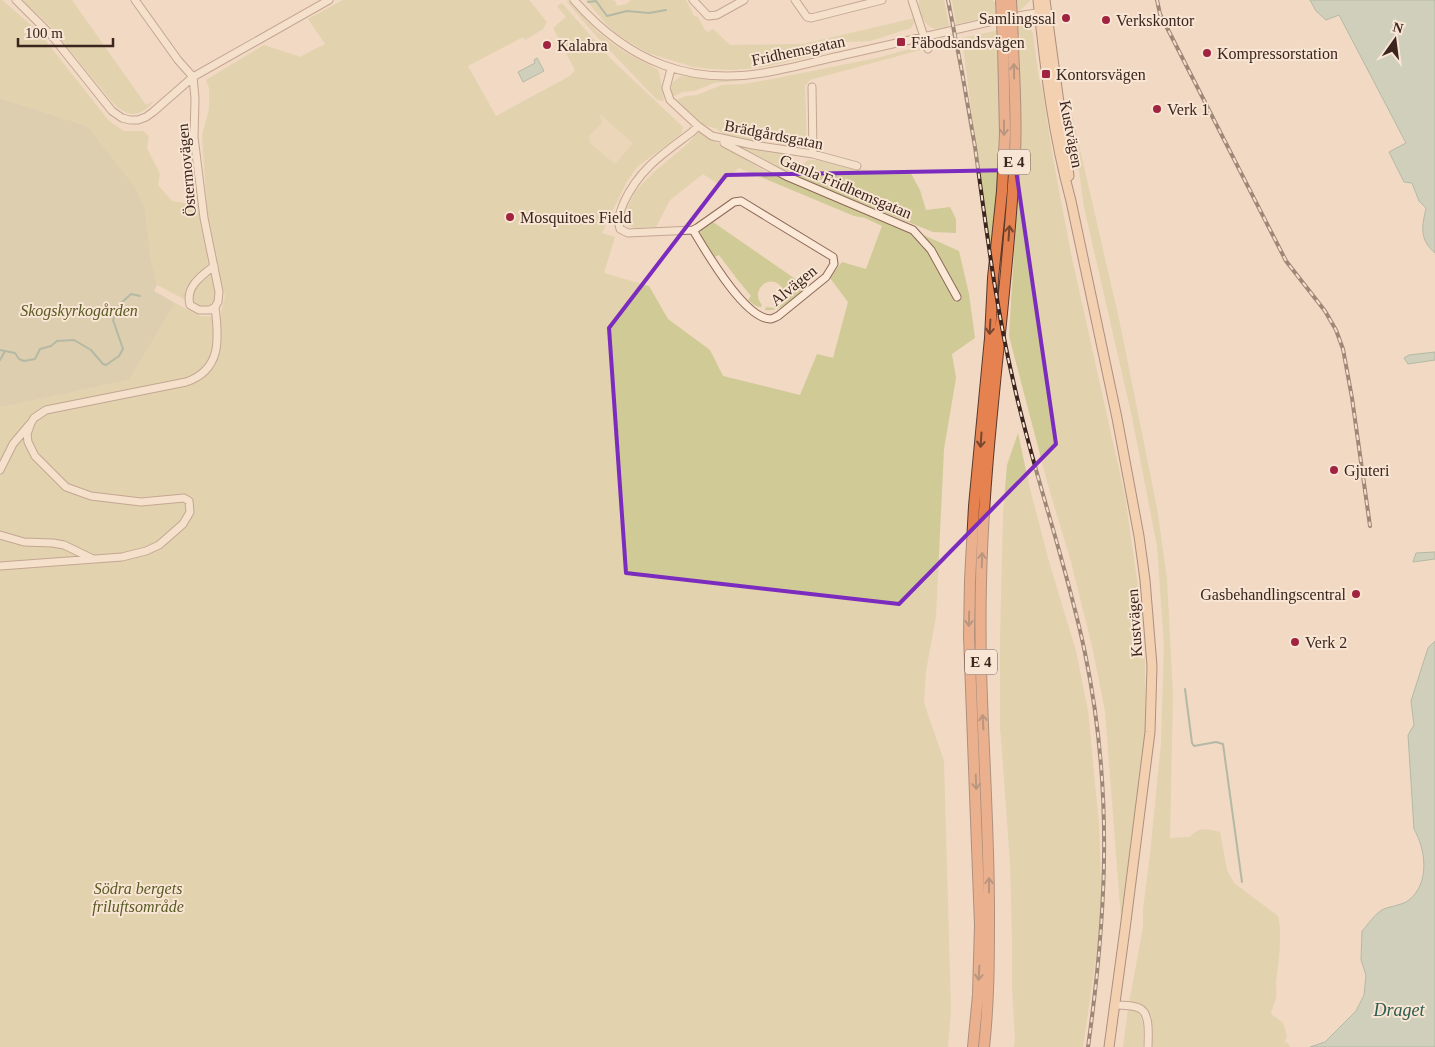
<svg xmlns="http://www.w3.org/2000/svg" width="1435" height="1047" viewBox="0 0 1435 1047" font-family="'Times New Roman',serif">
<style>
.farmland{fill:#e7d2b0}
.green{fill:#d0ca96;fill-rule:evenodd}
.cemetery{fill:#c4c096}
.water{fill:#a6c4b4;stroke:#6b9380}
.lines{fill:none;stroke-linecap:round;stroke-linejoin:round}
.stream{stroke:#6b9380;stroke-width:2}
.minor-casing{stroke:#8d6958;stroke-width:9}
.major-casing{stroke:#5a382d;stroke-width:11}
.highway-casing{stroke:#5a382d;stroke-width:12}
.minor{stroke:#fbe8d7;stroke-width:7}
.major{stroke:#f6c599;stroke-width:9}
.highway{stroke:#e5824f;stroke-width:10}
.rail-casing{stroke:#3c251e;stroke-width:4}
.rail{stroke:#f8e5d3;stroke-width:2;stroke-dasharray:5.5;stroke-linecap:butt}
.highway-bridge-casing{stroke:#5a382d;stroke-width:12;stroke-linecap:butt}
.highway-bridge{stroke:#e5824f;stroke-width:10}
.oneway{stroke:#77462f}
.marked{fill:none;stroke:#7b2cbf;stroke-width:4;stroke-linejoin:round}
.poi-dot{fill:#a02440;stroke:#f8e5d3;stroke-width:2}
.labels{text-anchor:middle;stroke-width:4;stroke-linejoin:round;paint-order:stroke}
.shield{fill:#f8e5d3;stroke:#745f54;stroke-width:1}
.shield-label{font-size:15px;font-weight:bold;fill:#3c251e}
.poi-label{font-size:16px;fill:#3c251e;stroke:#f8e5d3;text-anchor:start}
.street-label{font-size:16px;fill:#3c251e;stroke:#f8e5d3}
.park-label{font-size:16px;font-style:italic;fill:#585a23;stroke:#f8e5d3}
.water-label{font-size:18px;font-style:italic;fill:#2c5c4f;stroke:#f8e5d3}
</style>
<rect width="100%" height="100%" fill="#f1d9c3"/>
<!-- farmland -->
<path class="farmland" d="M663 112 615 165 590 143 589 136 599 113Z"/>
<!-- green -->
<path class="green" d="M0 0H2L38 31 109 121 124 131H143L149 136 147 148 160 174 158 185 172 201 199 205 208 264 188 287 184 299 157 285 151 262 145 210 87 126 0 98Z
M22 0H72L146 105 154 101C139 119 126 117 111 101L50 26Z
M343 0H529L547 22 543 29 525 40 523 37 468 66 496 116 570 76 575 70 553 28 566 17 557 6 562 3 611 59 683 127 681 134 637 167 626 183 602 233 615 237 604 273 649 286 668 319 710 350 723 376 800 395 817 354 833 358 848 302 830 278 842 262 866 269 882 226 865 218 854 216 739 168 720 185 703 174 670 200 656 227 634 228 626 224 623 216 636 190 654 172 685 146 699 132 766 172 921 234 959 251 969 294 975 338 952 354 956 378 944 449 936 617 926 671 924 703 944 761 951 1010 948 1047H0V406H7L129 380 175 303 200 316 220 317 225 296 218 271 207 210 202 135 209 109V88L206 80 264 45 300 57 325 44 308 19ZM600 114 633 143 615 164 590 143 589 136 602 123Z
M568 0C585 20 601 37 623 51 634 58 647 62 658 70L660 76 664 101 657 100 597 37 567 2Z
M586 0H612L615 1 617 6 626 4 631 0H686L694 16 698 17 705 30 708 32 713 29 730 45 803 44 915 18 914 23 911 28 870 41 846 42 823 49 807 57 764 67 734 70 712 69 693 67 648 53 619 36 607 25Z
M919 0H944L949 26C944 27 938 30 933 28 923 25 917 9 919 0Z
M952 0H993V2L1001 0H1031L1019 11 956 24Z
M1023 25 1031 29 1033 34 1039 79 1042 86 1053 158 1071 254 1125 496 1137 580 1145 662V730L1121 919 1105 711 1092 646 1071 562 1048 485 1009 336 1020 153V35L1001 38V136L999 191 991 265 962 38Z
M917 47H919L920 50 810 80 805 86 807 146C799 150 785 150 778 144 774 139 772 136 766 132L758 135 754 143 728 138 717 129 704 125 675 102 676 100 686 96 697 95 722 85 744 84 772 79 877 58Z
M878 52 754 79 714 83 694 91 683 92 674 96 671 92 672 83 681 76 715 80 753 78Z
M1070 106 1119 319 1157 508 1167 579 1173 695 1170 838 1190 837C1199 826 1207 829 1220 832L1227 870 1234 883 1278 916C1283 938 1278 961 1276 983 1276 988 1277 994 1276 999 1274 1004 1272 1008 1271 1014L1283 1023 1287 1036 1284 1043 1287 1042 1290 1047H1152V1017L1144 1005 1129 1003 1143 927V909L1150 855 1161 743 1164 646 1157 546 1150 510 1132 417 1084 207Z
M746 146 787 152 794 162 798 164H803L808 160H822L859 169 891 173 909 170 920 190 926 210 950 207 956 219V233L933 232 769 166 743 149Z
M713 222 807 287C794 297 782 312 765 310L766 307 773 308 781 304 785 295C778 268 747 287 762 305L761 307C756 307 752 303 748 300L751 296 737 279 719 255 715 257 700 236 701 230Z
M211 275 213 276C214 286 218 297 211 305L200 307 195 304C188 289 200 283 211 275Z
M1018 433 1030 489 1050 565 1076 651 1088 711 1099 824 1102 916 1083 1047H1014L1015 1038 1012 987V939L1010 862 1000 726V639L1003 514 1007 465Z
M1128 1009C1146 1008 1144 1035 1143 1047H1123Z"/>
<!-- cemetery -->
<path class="cemetery" d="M0 98 87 126 136 189 145 210 151 261 157 285 154 291 175 303 129 380 7 406H0Z"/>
<!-- water -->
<path class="water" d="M1310 0H1435V253C1419 239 1422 227 1426 208L1419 201 1412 183 1404 182 1389 152 1406 143 1339 15 1326 20 1316 11Z
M537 58 544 71 523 82 518 72 535 63 534 60Z
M1435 352V360L1408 364 1404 358 1409 355Z
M1435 552V559L1413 562 1416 553Z
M1435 641V1047H1310L1325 1042 1356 1011 1364 995 1366 975 1361 960 1362 931C1368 925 1375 913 1384 909 1391 906 1403 905 1409 900 1430 883 1426 850 1414 829L1408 735 1414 725 1411 701 1428 648Z"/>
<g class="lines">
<!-- stream -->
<path class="stream" d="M588 2 596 1 607 16 627 11 649 13 666 10
M0 350 15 353 19 359 24 361 35 359 40 349 51 346 57 341 74 340 91 350 103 364 106 365 119 356 123 349 113 320 119 305 131 294 140 296
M0 360 5 351
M1185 689 1192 743 1194 746 1216 742 1223 744 1242 882"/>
<defs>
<path id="minor" d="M16 0 52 36 112 111 122 118 130 120H138L146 117 153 112 193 77 329 0
M135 0 178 60 193 77 195 98 194 137 204 218 219 292 218 302 215 307 210 310H199L190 305C185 287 201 276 214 266
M574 0C628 62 692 88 774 71 797 67 821 60 844 55 900 42 956 30 1011 17L1042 12
M693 0 708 16 717 15 744 0
M795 0 807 17 811 18 882 0
M912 0 928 49
M671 69 666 88 670 100 698 126 712 136 753 145 813 154 857 166
M812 87 813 154
M724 143 786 176 913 230 931 250 957 297
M693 230 697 228 734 202 741 201 833 257 834 264 826 277 778 316C776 317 774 318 771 319 745 320 705 250 693 230L628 233 620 229C617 219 620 212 624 202 640 168 663 154 692 132L698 126
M0 470 13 444 29 425
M0 535 24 542 53 543 64 545 91 558
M0 566 122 557 146 551 159 545 183 524 190 512 189 501 184 498 141 502 91 496 66 487 35 456 28 442 27 434 31 423 34 418 46 410 186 382C222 370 219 338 215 307
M1114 1005C1121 1005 1133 1005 1139 1008 1151 1013 1148 1037 1148 1047"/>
<path id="major" d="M1038 0C1045 68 1053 135 1071 201L1117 418 1139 536 1145 580 1152 666 1150 732 1125 929 1109 1047
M1045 0 1069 176"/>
<path id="highway" d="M973 1047 978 995 980 925 969 636 970 580 974 506 990 338 993 278 1002 191 1005 134 1003 44
M984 1047C989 1002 989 956 989 911 989 801 978 692 981 582 984 439 1008 296 1015 153 1017 117 1014 79 1013 42"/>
</defs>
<!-- minor casing -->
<use href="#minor" class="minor-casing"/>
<!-- major casing -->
<use href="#major" class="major-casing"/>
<!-- highway casing -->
<use href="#highway" class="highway-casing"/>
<!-- minor -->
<use href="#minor" class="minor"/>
<!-- major -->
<use href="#major" class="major"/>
<!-- highway -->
<use href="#highway" class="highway"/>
<defs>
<path id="rail" d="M948 0C958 49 967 98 975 147 986 225 995 303 1013 380 1033 472 1066 561 1085 653 1113 789 1107 911 1088 1047
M1157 0 1160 14 1286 261 1325 311 1336 330 1343 349 1352 398 1370 526"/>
</defs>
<!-- rail casing -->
<use href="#rail" class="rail-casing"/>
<!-- rail -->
<use href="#rail" class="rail"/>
<defs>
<path id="highway-bridge" d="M1001 0 1003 44
M1011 0 1013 42"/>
</defs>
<!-- highway-bridge casing -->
<use href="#highway-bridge" class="highway-bridge-casing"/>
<!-- highway-bridge -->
<use href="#highway-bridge" class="highway-bridge"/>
</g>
<!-- one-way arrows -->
<defs><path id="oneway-shaft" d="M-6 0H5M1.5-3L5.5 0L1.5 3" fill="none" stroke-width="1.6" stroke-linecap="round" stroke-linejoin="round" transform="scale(1.25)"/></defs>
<g class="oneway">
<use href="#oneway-shaft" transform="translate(1014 71) rotate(-91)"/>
<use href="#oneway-shaft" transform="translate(1004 128) rotate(90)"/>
<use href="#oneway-shaft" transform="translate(1009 233) rotate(-86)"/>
<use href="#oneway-shaft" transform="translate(990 327) rotate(93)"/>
<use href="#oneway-shaft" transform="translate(981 440) rotate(94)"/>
<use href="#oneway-shaft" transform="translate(982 560) rotate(-88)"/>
<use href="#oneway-shaft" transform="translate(969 619) rotate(91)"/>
<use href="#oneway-shaft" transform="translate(983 722) rotate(-93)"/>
<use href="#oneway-shaft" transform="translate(976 782) rotate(88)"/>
<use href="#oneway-shaft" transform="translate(989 885) rotate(-90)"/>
<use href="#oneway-shaft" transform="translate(979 973) rotate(93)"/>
</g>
<!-- marked area -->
<path d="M0 0H1435V1047H0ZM1016 170 1056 444 899 604 626 573 609 328 726 175Z" fill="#f1d9c3" fill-opacity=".55" fill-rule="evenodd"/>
<path class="marked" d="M1016 170 1056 444 899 604 626 573 609 328 726 175Z"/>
<!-- markers -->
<g class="poi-dot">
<circle cx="1066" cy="18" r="5"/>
<circle cx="1106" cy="20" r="5"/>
<rect x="896" y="37" width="10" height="10" rx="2.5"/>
<circle cx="547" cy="45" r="5"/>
<circle cx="1207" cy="53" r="5"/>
<rect x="1041" y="69" width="10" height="10" rx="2.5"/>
<circle cx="1157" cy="109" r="5"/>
<circle cx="510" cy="217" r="5"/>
<circle cx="1334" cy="470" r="5"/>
<circle cx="1356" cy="594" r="5"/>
<circle cx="1295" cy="642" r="5"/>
</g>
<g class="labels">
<!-- shield labels -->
<g class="shield">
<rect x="998" y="149.5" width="32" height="25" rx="4"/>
<rect x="965" y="649.5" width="32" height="25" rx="4"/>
</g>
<g class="shield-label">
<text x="1014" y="167">E 4</text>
<text x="981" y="667">E 4</text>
</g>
<!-- poi labels -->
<g class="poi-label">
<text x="1056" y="24" text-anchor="end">Samlingssal</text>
<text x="1116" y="26">Verkskontor</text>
<text x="911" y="48">Fäbodsandsvägen</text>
<text x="557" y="51">Kalabra</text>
<text x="1217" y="59">Kompressorstation</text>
<text x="1056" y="80">Kontorsvägen</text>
<text x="1167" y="115">Verk 1</text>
<text x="520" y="223">Mosquitoes Field</text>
<text x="1344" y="476">Gjuteri</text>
<text x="1346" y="600" text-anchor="end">Gasbehandlingscentral</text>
<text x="1305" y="648">Verk 2</text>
</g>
<!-- street labels -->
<g class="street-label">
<text transform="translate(798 50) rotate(-12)" y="6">Fridhemsgatan</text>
<text transform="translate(774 134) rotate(11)" y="6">Brädgårdsgatan</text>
<text transform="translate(1072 134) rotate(79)" y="6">Kustvägen</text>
<text transform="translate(186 170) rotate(-95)" y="6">Östermovägen</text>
<text transform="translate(846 186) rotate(23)" y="6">Gamla Fridhemsgatan</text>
<text transform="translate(793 285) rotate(-39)" y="6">Alvägen</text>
<text transform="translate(1134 623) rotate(-94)" y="6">Kustvägen</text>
</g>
<!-- park labels -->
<g class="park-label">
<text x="79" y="316">Skogskyrkogården</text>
<text x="138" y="894">Södra bergets<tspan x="138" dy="18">friluftsområde</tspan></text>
</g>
<!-- water labels -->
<g class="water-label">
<text x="1399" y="1016">Draget</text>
</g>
</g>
<!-- north arrow -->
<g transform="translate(1395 40) rotate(14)" stroke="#f8e5d3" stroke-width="4" paint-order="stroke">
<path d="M0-4L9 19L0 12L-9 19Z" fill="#3c251e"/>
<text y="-8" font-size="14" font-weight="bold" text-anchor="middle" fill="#3c251e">N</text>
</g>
<!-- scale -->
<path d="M18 38v8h95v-8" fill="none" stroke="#3c251e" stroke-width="2.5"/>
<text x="25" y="38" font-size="15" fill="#3c251e" stroke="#f8e5d3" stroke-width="4" paint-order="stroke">100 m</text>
</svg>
